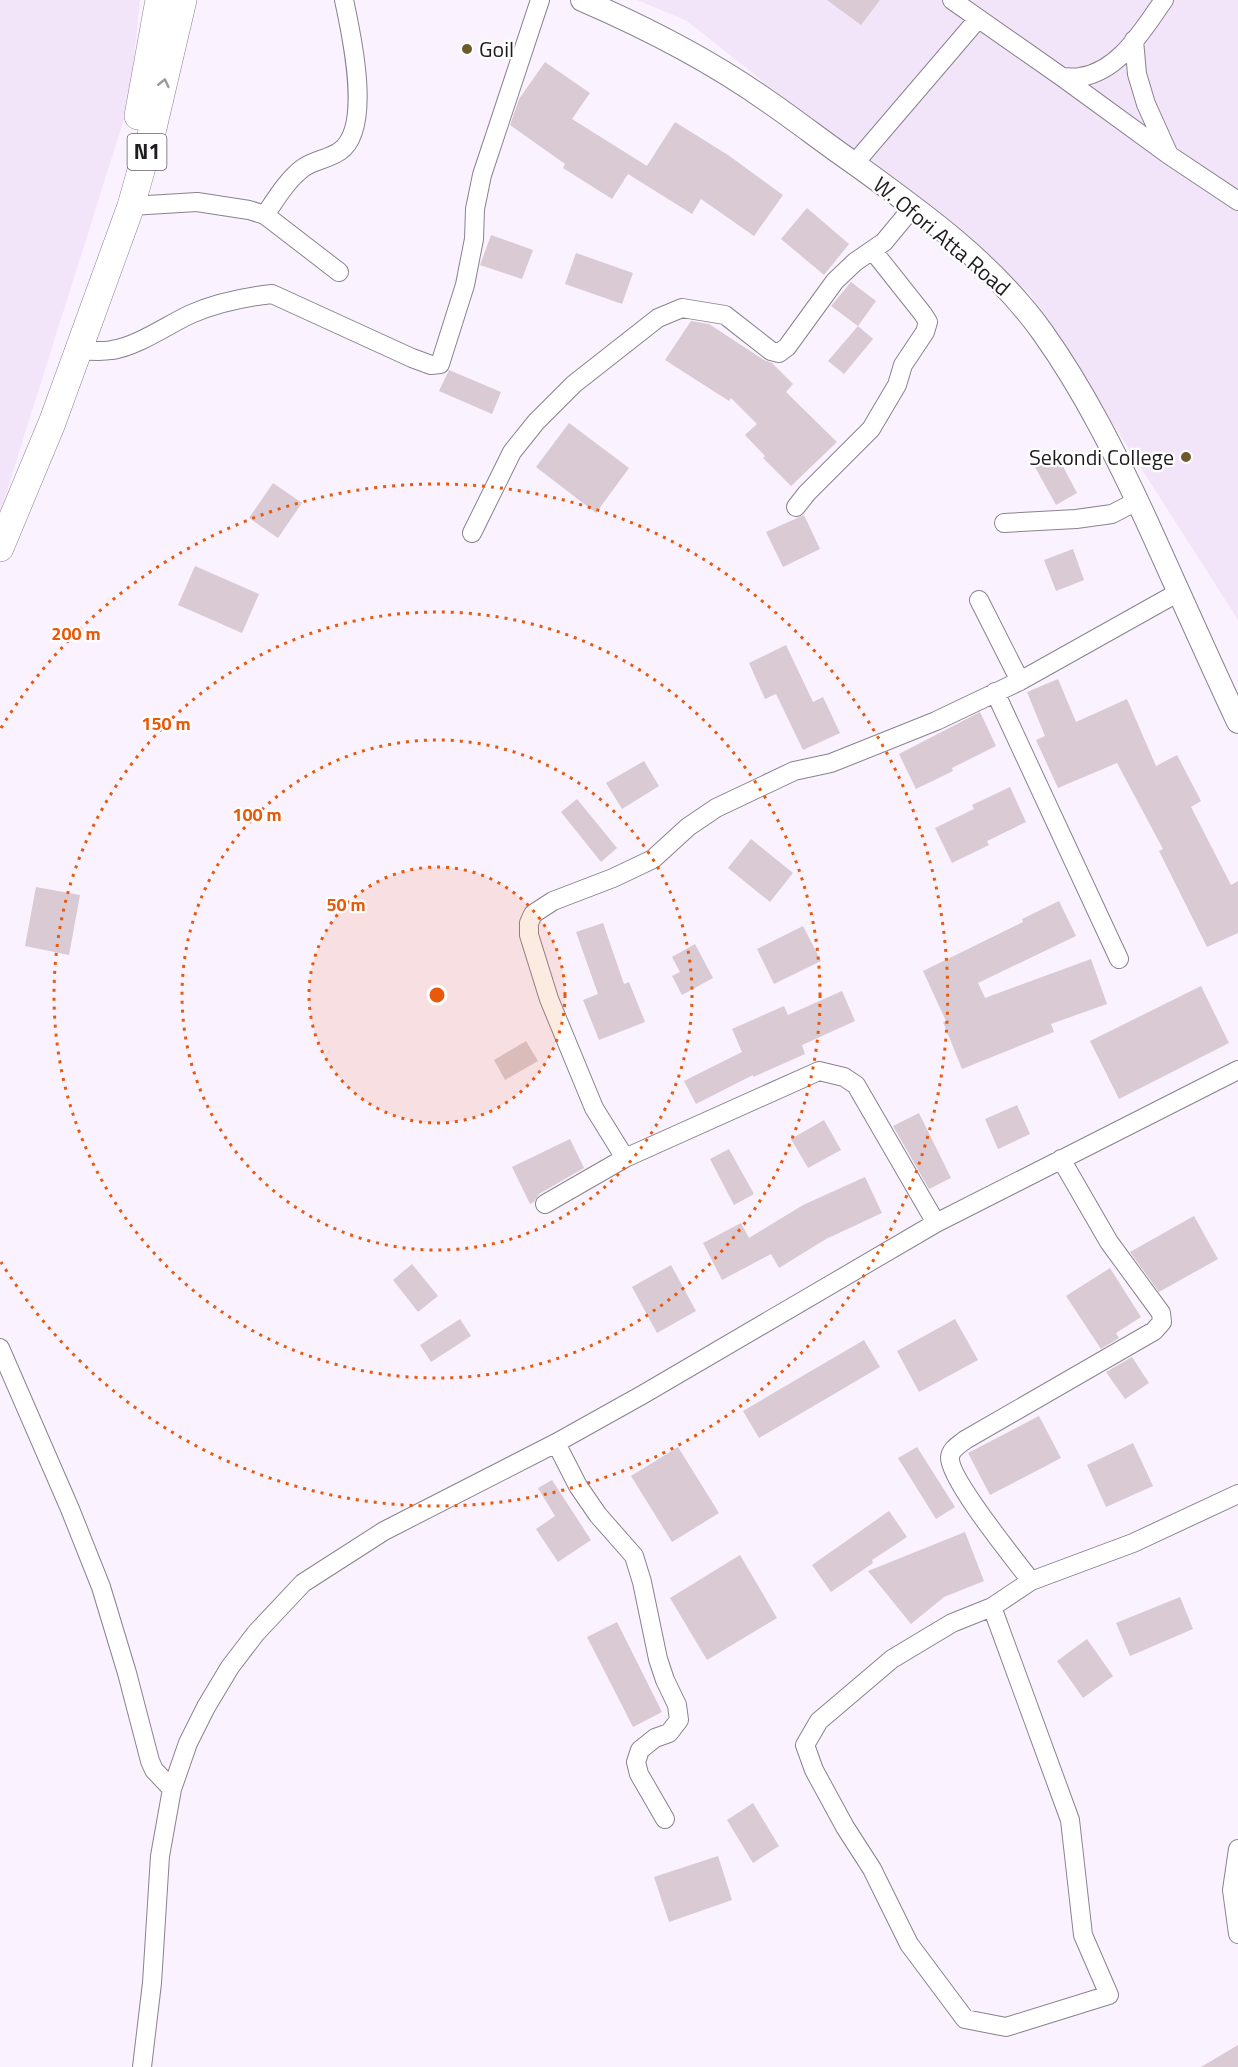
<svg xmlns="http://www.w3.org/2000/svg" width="1238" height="2067" viewBox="0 0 1238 2067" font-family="'Titillium Web',sans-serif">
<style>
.built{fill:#f3e5f9}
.building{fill:#d9cad3}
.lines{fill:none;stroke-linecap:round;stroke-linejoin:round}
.minor-casing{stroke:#8a828d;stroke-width:20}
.major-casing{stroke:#8a828d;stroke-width:24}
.highway-casing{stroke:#8a828d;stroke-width:28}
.minor{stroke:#fff;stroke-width:18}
.major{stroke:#fff;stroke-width:22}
.highway{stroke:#fff;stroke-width:27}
.oneway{stroke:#9a999b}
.ring{fill:none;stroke:#e8590c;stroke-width:3;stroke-dasharray:3 6}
.poi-dot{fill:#6f5b2a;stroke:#fff;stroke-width:2}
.labels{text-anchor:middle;stroke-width:4.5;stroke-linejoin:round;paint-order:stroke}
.shield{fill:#fff;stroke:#626063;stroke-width:1.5}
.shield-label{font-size:21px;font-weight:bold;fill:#1f1c20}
.poi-label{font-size:22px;fill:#1f1c20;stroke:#fff;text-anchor:start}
.street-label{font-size:22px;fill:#1f1c20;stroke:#fff}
.centre{fill:#e8590c;stroke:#fff;stroke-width:3}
.ring-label{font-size:18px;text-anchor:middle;font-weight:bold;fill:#e8590c;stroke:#fff;stroke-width:4.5;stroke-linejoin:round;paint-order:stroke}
</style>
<rect width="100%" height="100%" fill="#fbf2ff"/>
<!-- built -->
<path class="built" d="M0 0H140L130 100 0 513Z
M637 0H1238V620L1030 294 687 21Z"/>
<!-- building -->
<path class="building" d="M827 0H880L861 25Z
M545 62 590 93 572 119 647 166 675 122 728 155 783 195 754 236 701 199 692 214 628 174 612 199 563 168 565 164 510 125 519 99Z
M807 208 849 244 824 275 781 239Z
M491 235 533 250 522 279 480 265Z
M576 253 633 273 622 304 565 284Z
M851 282 876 301 858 326 831 306Z
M691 321 709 324 764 360 772 363 793 384 786 392 837 442 791 486 763 458 765 456 745 435 757 424 731 398 729 401 665 360Z
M858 326 873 339 844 374 828 361Z
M449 370 501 392 492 414 439 391Z
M569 423 629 468 596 513 536 467Z
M1057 455 1077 493 1056 505 1035 467Z
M273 483 302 503 278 538 249 518Z
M804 515 820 549 783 567 766 532Z
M1073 549 1084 580 1056 591 1044 560Z
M195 566 259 594 242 633 178 605Z
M786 645 813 702 823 697 840 733 803 750 776 694 765 699 749 663Z
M1058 679 1076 722 1127 699 1156 766 1177 755 1201 801 1191 807 1231 885 1238 881V933L1207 947 1159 851 1163 849 1117 763 1058 788 1036 740 1045 736 1027 692Z
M980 712 996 746 952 768 953 771 916 789 899 754Z
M644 761 659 786 622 809 606 783Z
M1010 787 1026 822 987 841 989 845 952 863 935 828 974 809 972 805Z
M577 799 617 848 601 862 561 812Z
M751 839 793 873 770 902 728 868Z
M36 887 80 895 69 955 25 946Z
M1059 901 1076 936 978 983 985 998 1091 959 1107 1004 1051 1024 1054 1032 962 1069 943 1022 946 1021 923 971 1023 922 1022 919Z
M603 923 624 984 629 982 645 1022 599 1040 583 1000 598 994 576 932Z
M803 926 821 961 774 984 757 949Z
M695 944 713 978 682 995 672 976 680 972 672 957Z
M1201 986 1229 1043 1119 1099 1090 1041Z
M842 991 855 1021 802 1045 805 1054 753 1077V1075L696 1104 684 1081 742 1052 732 1029 784 1006 788 1015Z
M526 1041 538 1061 505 1080 494 1060Z
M1017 1105 1030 1134 998 1149 985 1119Z
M919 1113 951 1178 929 1189 893 1126Z
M824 1120 841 1150 808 1168 791 1139Z
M570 1139 584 1168 539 1194 534 1202 530 1204 512 1167Z
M729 1149 754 1194 734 1205 710 1159Z
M865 1177 882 1213 826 1239 779 1268 771 1254 722 1280 703 1243 741 1223 749 1238 803 1205Z
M1194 1216 1218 1259 1159 1292 1130 1252Z
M412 1264 438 1296 418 1312 393 1280Z
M671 1265 696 1311 657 1333 632 1287Z
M1110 1268 1141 1317 1116 1333 1119 1338 1101 1349 1066 1296Z
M460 1319 471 1336 431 1362 420 1345Z
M955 1319 978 1360 919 1392 897 1351Z
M864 1340 880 1367 759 1438 743 1411Z
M1132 1357 1149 1383 1125 1399 1106 1372Z
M1039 1416 1061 1458 990 1495 968 1453Z
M1133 1443 1153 1486 1106 1507 1087 1465Z
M678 1447 719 1513 672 1542 631 1476Z
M917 1447 955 1507 936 1519 898 1458Z
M552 1480 591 1540 558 1562 536 1529 555 1516 538 1488Z
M889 1511 907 1537 872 1560 873 1563 831 1592 812 1565Z
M965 1532 984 1581 944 1597 911 1624 868 1571Z
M740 1555 777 1618 707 1660 670 1598Z
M1180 1597 1193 1629 1130 1656 1116 1623Z
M617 1622 662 1712 633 1727 587 1637Z
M1087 1639 1113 1676 1083 1698 1057 1661Z
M753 1803 779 1846 753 1863 727 1820Z
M718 1856 732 1900 669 1922 654 1877Z
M1238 2045V2067H1201Z"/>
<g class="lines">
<defs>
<path id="minor" d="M952 0 1062 77 1169 155 1238 201
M1134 40 1137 74 1146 104 1169 155
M1062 77C1068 77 1075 78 1080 77 1120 71 1143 29 1164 0
M854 164 978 19
M131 206 197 202 249 210 265 215 339 272
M265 215C276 199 287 180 303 168 314 160 329 159 340 151 373 128 351 33 344 0
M79 350C90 351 101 352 112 350 138 346 167 325 191 314 216 303 245 297 272 294L412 358 431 365 440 364 465 285 474 239 475 209 482 175 540 0
M796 507 807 493 871 429 897 385 903 365 925 332 928 322 923 314 873 251
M1004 523 1076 519 1112 514 1137 501
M472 533 512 452 536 422 574 384 658 318 682 308 725 315 771 351 779 353 787 347 835 281 855 262 884 242 913 207
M979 600 1020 681
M995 692 1119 959
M625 1158 594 1108 549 999 529 935V923L533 914 553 901 613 878 653 859 688 827 716 808 794 771 831 763 936 721 1020 681 1179 592
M545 1204 625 1158 819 1071 844 1077 856 1085 936 1223
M0 1348 70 1509 101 1587 127 1673 150 1761 154 1770 172 1789
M556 1443 578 1486 598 1515 634 1556 642 1582 658 1659 665 1680 677 1705 679 1720 669 1733 655 1738 640 1750 636 1762 639 1774 665 1819
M1031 1581C1016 1561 948 1478 950 1457 951 1449 959 1445 965 1440L1154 1331 1162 1322 1161 1313 1109 1242 1061 1159
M992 1607 1070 1820 1083 1935 1109 1995 1006 2027 965 2019 909 1944 872 1869 845 1827 814 1770 805 1745 819 1721 892 1659 952 1623 992 1607 1031 1581 1133 1543 1238 1494
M1238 1849 1232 1890 1238 1934
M142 2067 152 1983 160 1856 172 1789 188 1743 206 1707 230 1667 256 1633 303 1583 384 1531 556 1443 642 1395 936 1223 1238 1070"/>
<path id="major" d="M582 0C647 28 711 61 769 102 798 122 826 144 855 164 923 213 994 264 1043 333 1085 392 1117 457 1148 524 1178 590 1207 656 1238 722"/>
<path id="highway" d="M138 116 159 0
M0 548 52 423 131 206 153 128 183 0"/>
</defs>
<!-- minor casing -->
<use href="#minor" class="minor-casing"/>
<!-- major casing -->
<use href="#major" class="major-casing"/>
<!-- highway casing -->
<use href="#highway" class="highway-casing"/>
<!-- minor -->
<use href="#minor" class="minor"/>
<!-- major -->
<use href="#major" class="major"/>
<!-- highway -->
<use href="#highway" class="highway"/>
</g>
<!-- one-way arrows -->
<defs><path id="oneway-chevron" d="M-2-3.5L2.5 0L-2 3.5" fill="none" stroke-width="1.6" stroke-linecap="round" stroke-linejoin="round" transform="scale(1.5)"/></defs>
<use class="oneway" href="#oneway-chevron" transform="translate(164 83) rotate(-77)"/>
<!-- distance rings -->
<circle cx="437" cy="995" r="128" fill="#e8590c" fill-opacity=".12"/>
<g class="ring">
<circle cx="437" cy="995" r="128"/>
<circle cx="437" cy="995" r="255"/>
<circle cx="437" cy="995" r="383"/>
<path d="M1 728A511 511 0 1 1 1 1262"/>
</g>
<!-- markers -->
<g class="poi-dot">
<circle cx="467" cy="49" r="6"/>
<circle cx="1186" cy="457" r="6"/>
</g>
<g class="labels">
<!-- shield labels -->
<rect class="shield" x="127.5" y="134" width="39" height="36" rx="4.5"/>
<g class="shield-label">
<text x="147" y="159">N1</text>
</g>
<!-- poi labels -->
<g class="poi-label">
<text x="479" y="57">Goil</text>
<text x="1174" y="465" text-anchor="end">Sekondi College</text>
</g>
<!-- street labels -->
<g class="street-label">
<text transform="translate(942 236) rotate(40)" y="8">W. Ofori Atta Road</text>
</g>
</g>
<circle cx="437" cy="995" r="9" class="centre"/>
<g class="ring-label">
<text x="76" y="640">200 m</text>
<text x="166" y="730">150 m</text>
<text x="257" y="821">100 m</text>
<text x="346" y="911">50 m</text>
</g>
</svg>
